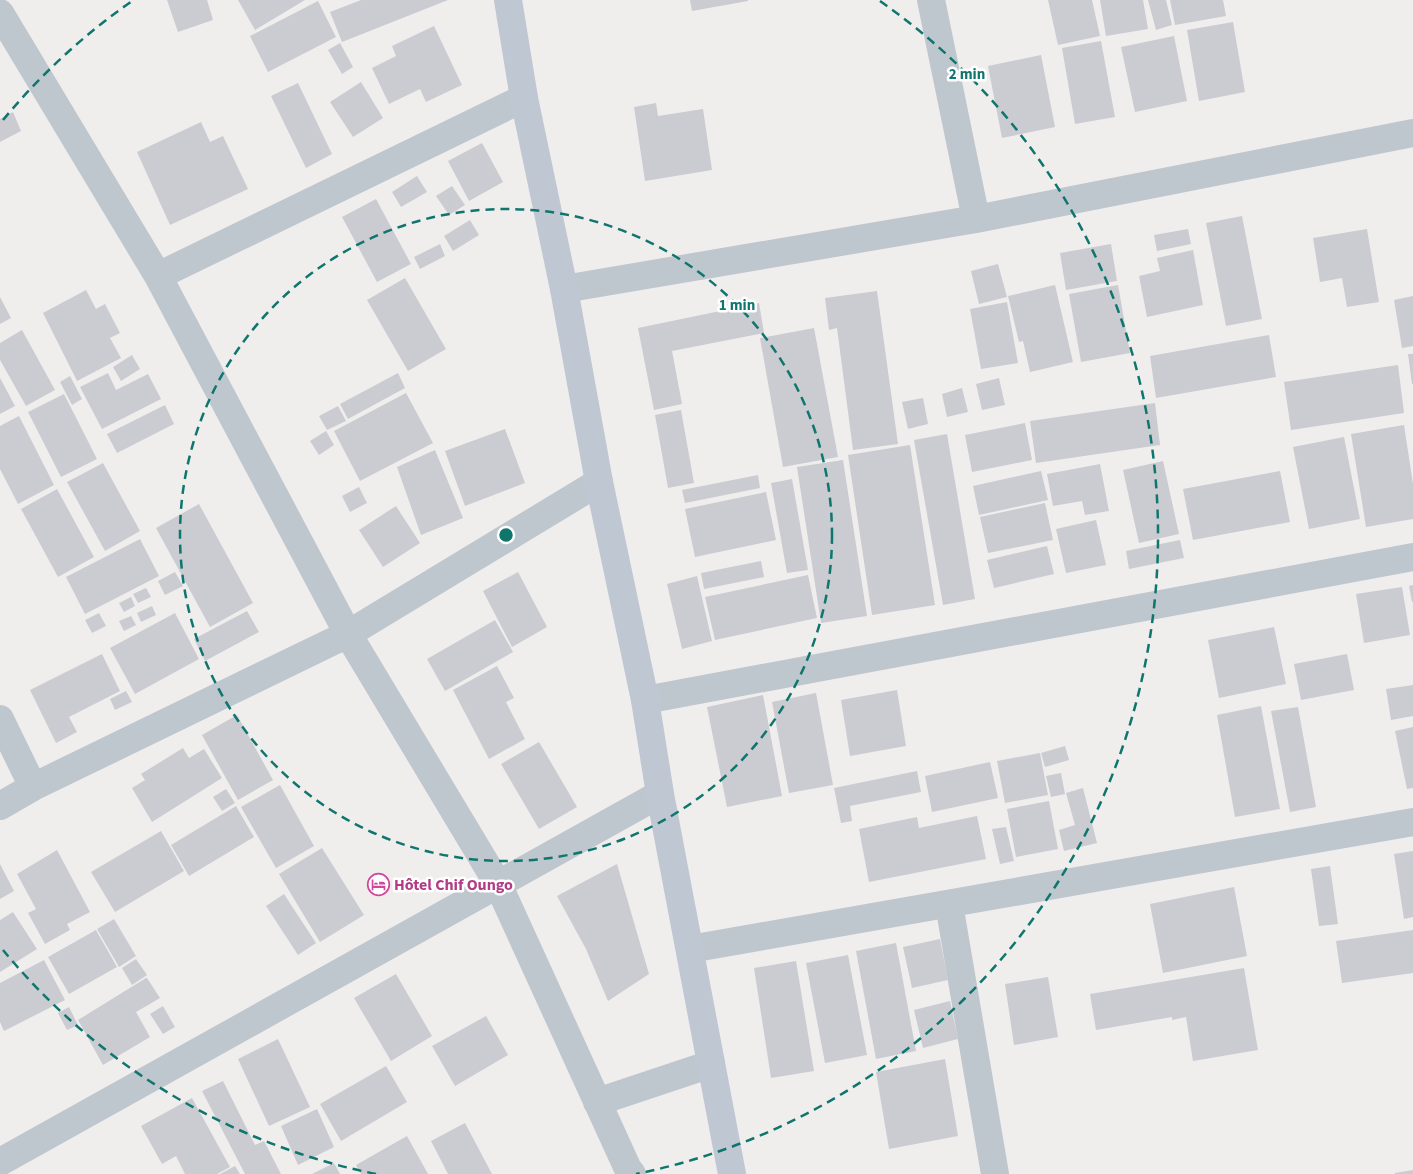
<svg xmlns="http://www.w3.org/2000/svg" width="1413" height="1174" viewBox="0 0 1413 1174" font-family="'Source Sans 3',sans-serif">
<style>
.building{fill:#caccd2}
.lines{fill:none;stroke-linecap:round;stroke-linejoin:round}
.street{stroke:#bfc7ce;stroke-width:28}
.secondary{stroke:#bfc7d3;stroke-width:28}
.ring{fill:none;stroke:#0f766e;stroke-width:2.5;stroke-dasharray:9 6}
.labels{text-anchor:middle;stroke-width:5;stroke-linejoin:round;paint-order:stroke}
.hotel-label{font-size:16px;font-weight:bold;fill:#b23c85;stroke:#fff;text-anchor:start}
.centre{fill:#0f766e;stroke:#fff;stroke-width:2.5}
.ring-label{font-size:15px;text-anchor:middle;font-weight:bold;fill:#0f766e;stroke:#fff;stroke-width:5;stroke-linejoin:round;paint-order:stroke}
</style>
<rect width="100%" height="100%" fill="#f0eded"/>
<!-- building -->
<path class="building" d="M167 0H207L213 20 178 32Z
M238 0H305L255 30Z
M361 0H448L342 42 330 12Z
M690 0H748V1L692 11Z
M1048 0H1092L1100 36 1058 45Z
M1100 0H1143L1148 29 1106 36Z
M1148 0H1166L1172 25 1156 30Z
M1170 0H1223L1226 16 1175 25Z
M318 1 336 37 268 72 250 36Z
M1233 22 1245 92 1199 101 1187 30Z
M434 26 462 85 426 102 420 89 389 104 372 68 396 56 392 46Z
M1174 36 1187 101 1135 112 1121 47Z
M1101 41 1115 117 1075 124 1062 48Z
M340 43 353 67 342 74 328 50Z
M1041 55 1055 127 1002 138 988 66Z
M361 82 383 118 353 137 330 102Z
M298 83 332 154 306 168 271 96Z
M656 103 658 116 703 109 712 170 645 181 634 107Z
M13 112 21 131 0 142V119Z
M201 122 210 142 223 136 248 189 170 225 137 152Z
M482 143 503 182 469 201 448 161Z
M417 176 427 192 401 207 392 192Z
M452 186 465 205 449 215 436 196Z
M376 199 411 264 377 282 342 217Z
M1242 216 1262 319 1226 326 1206 223Z
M470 220 479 235 453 251 444 236Z
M1188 229 1191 244 1157 251 1154 235Z
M1367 229 1379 302 1347 307 1342 278 1320 282 1313 238Z
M440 244 445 256 420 269 414 257Z
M1111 244 1117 281 1066 290 1060 253Z
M1193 250 1203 305 1147 317 1139 276 1160 271 1157 258Z
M998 264 1007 297 979 304 971 271Z
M405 278 446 349 408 371 367 300Z
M1055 285 1073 362 1030 372 1023 341 1019 342 1008 296Z
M1118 285 1130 353 1081 362 1069 294Z
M86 290 96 309 105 304 120 333 110 338 121 358 77 381 43 313Z
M877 291 898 444 853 450 837 328 829 330 825 298Z
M1413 296V346L1402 348 1394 300Z
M0 297 11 318 0 324Z
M1007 302 1018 363 981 369 970 309Z
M759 303 764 333 672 351 682 404 654 410 638 328Z
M814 328 838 457 783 467 760 338Z
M22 330 55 390 26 406 0 360V343Z
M1269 335 1276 377 1156 398 1150 356Z
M1408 354H1413V384H1412Z
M132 355 140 369 121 381 113 367Z
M1398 365 1404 413 1291 430 1284 382Z
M108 373 116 390 148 374 161 399 102 429 80 387Z
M398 373 405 388 348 419 340 404Z
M70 376 82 399 72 405 60 382Z
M0 378 15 406 0 414Z
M999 378 1005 405 982 410 976 384Z
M962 388 968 412 947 417 942 394Z
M406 393 433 443 360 481 334 431Z
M64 394 97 459 61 477 28 412Z
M923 398 928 424 908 429 902 402Z
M1155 403 1160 445 1036 463 1030 421Z
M165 405 174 424 117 453 107 434Z
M338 406 346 421 327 430 319 416Z
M681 410 694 483 668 488 655 415Z
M19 416 54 485 18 504 0 469V426Z
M1025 423 1032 460 972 472 965 435Z
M1404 425 1413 484V519L1366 527 1351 434Z
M505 429 525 483 465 506 445 451Z
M326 431 334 445 319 455 310 441Z
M947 434 975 599 943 605 914 440Z
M1344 437 1360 519 1309 529 1293 447Z
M910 445 935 605 872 615 848 455Z
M435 450 463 518 421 535 397 467Z
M843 460 867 616 821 623 797 467Z
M1163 461 1179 534 1139 543 1123 470Z
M103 463 140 531 105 551 67 482Z
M1100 464 1109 511 1085 515 1082 501 1053 506 1047 474Z
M1041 471 1048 500 979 515 973 486Z
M1280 471 1290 522 1193 540 1183 489Z
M758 475 760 488 685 503 682 490Z
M792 479 808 570 787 573 771 483Z
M359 487 367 503 350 512 342 496Z
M57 489 94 557 58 577 21 509Z
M766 492 776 540 695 557 685 509Z
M1045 503 1053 540 988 553 980 517Z
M199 504 253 603 210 627 156 528Z
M396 506 420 543 383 567 359 530Z
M1096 520 1106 565 1066 573 1056 529Z
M140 539 159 576 85 614 66 577Z
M1180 540 1184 558 1129 569 1126 551Z
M1047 546 1054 574 994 588 987 560Z
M761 561 764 577 704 589 701 573Z
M175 572 183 586 165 595 158 581Z
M518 572 547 627 512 647 483 591Z
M808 575 817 618 715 640 705 597Z
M697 576 712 641 682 649 667 584Z
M1413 585V602H1412L1409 586Z
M1402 587 1410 635 1364 643 1356 594Z
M146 588 151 597 138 603 133 594Z
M131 597 135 606 124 612 119 603Z
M152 606 156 615 141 622 137 613Z
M247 611 259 632 205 661 194 639Z
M99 613 106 626 92 633 85 620Z
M175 613 199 659 135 694 110 648Z
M131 616 136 625 124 631 119 621Z
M495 620 513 652 445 691 427 659Z
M1274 627 1286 684 1219 698 1208 640Z
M102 654 120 691 69 717 77 732 56 743 30 690Z
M1347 654 1354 690 1301 700 1294 664Z
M497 666 514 698 506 702 525 739 489 759 453 690Z
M1413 685V716L1391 720 1386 689Z
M897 690 906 746 850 756 841 700Z
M126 691 132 702 115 710 110 699Z
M816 693 833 785 789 793 772 702Z
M763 695 782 796 727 807 707 707Z
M1261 706 1280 809 1235 817 1217 715Z
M1298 707 1316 807 1290 812 1271 711Z
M237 715 273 780 238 800 202 735Z
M1413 727V788L1407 789 1395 731Z
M539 742 577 807 539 829 501 764Z
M1065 746 1069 760 1045 767 1041 753Z
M183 748 189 758 204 749 222 778 152 822 132 788 145 780 141 774Z
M1040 753 1048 795 1005 803 997 761Z
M990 762 998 798 932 812 925 776Z
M917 771 921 792 850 806 852 821 841 823 834 788Z
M1061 773 1065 794 1051 797 1046 776Z
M280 785 314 846 276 868 241 807Z
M1083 788 1097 843 1064 851 1059 830 1075 825 1066 793Z
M226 789 235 803 222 811 213 797Z
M1049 801 1058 849 1016 857 1007 809Z
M236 806 254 837 189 876 171 845Z
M977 816 986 859 869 882 859 829 917 817 919 828Z
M1006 827 1014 861 1000 864 992 829Z
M161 831 184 871 115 912 91 872Z
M322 848 364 915 320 942 279 874Z
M57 850 90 912 67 924 70 930 45 944 28 913 36 909 17 874Z
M1413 851V917L1404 919 1394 854Z
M0 864 14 891 0 899Z
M617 864 649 974 608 1001 586 949 557 896Z
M1330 866 1338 924 1319 926 1311 869Z
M1234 887 1247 956 1163 973 1150 904Z
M284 894 316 943 298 955 266 906Z
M13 912 37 949 0 972V920Z
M114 919 136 956 119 967 97 929Z
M96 930 117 967 69 994 48 957Z
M1413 930V973L1342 983 1336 941Z
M940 939 948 980 912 988 903 947Z
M896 943 916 1051 876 1059 856 951Z
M848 955 867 1055 825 1063 806 963Z
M136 959 147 975 132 985 122 968Z
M44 960 65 1000 4 1031 0 1022V983Z
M796 961 814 1071 771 1078 754 968Z
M1244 968 1258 1050 1193 1061 1186 1017 1172 1020V1017L1096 1030 1090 994Z
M396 974 432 1036 391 1061 354 998Z
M1048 977 1058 1037 1014 1045 1005 984Z
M146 978H147L160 998 136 1012 150 1037 103 1065 78 1020Z
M950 1001 958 1039 923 1048 914 1010Z
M163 1006 175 1027 163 1034 150 1014Z
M69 1007 78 1025 67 1030 58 1013Z
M486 1016 508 1055 455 1086 432 1046Z
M278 1039 310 1107 269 1126 238 1059Z
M945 1059 958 1136 889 1149 876 1072Z
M386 1066 407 1102 341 1141 320 1104Z
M223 1081 255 1145 264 1141 281 1174H245L202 1091Z
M192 1098 230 1167 217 1174H185L176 1156 162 1164 141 1126Z
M317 1109 334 1147 298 1165 281 1126Z
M465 1123 492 1174H448L431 1141Z
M407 1136 428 1174H361L356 1165Z
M334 1163 340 1174H312Z
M235 1166 240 1174H220Z
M1413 1170V1174H1395V1173Z"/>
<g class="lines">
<!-- street -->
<path class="street" d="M931 0 976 219
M0 13 158 276 348 634 498 884 628 1169 632 1174
M158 276 524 98
M564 289 976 219 1413 133
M645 700 1413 557
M0 719 33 787
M0 806 33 787 348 634 599 482
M949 904 995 1174
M690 949 1413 822
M597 1102 711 1064
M0 1162 660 794"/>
<!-- secondary -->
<path class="secondary" d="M508 0 524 98 564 289 599 482 645 700 660 794 732 1174"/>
</g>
<!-- distance rings -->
<g class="ring">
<circle cx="506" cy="535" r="326"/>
<path d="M376 1174A652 652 0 0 1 3 950M3 120A652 652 0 0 1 132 1M880 1A652 652 0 0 1 636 1174"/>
</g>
<!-- icons -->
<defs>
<symbol id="hotel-ring" viewBox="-11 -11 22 22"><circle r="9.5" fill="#fff" stroke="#d1479c" stroke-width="1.5"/><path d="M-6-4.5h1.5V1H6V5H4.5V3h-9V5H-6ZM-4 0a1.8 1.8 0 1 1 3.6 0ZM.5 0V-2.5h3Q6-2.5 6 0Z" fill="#d1479c"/></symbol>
</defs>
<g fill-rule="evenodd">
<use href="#hotel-ring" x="366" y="872" width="25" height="25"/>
</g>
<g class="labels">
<!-- hotel labels -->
<g class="hotel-label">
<text x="394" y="890">Hôtel Chif Oungo</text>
</g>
</g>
<circle cx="506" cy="535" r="8" class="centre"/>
<g class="ring-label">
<text x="967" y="79">2 min</text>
<text x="737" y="310">1 min</text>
</g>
</svg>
